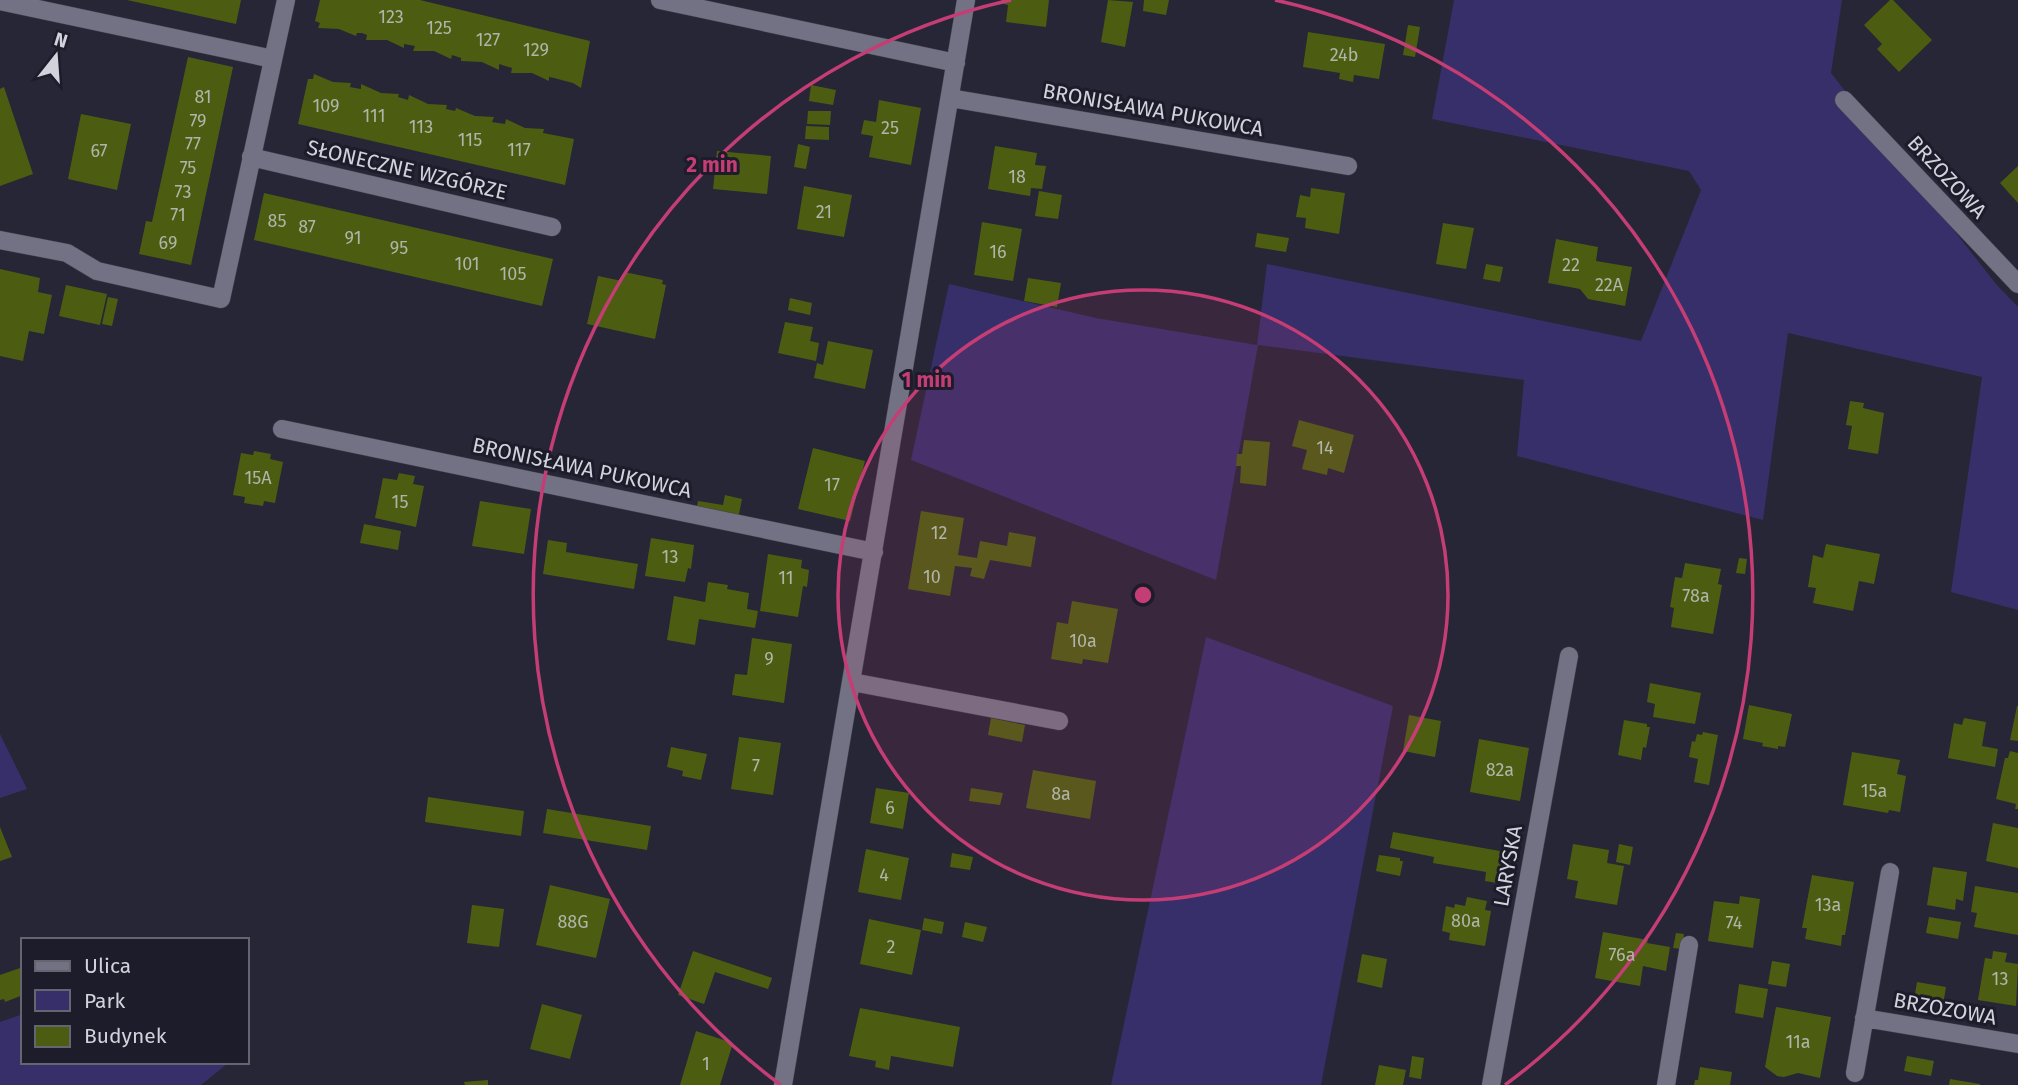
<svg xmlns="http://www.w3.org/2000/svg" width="2018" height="1085" viewBox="0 0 2018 1085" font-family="'Fira Sans',sans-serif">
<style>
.green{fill:#372f69}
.building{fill:#4c5d11}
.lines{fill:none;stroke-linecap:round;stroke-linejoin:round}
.minor-casing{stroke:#42424f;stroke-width:19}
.minor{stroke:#737285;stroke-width:18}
.ring{fill:none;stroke:#c53d75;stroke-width:3.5}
.labels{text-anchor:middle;stroke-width:6;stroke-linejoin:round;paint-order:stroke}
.number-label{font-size:18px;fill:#b0b5a9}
.street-label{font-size:21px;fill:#d2d2dc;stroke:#1d1c2b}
.centre{fill:#c53d75;stroke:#1d1c2b;stroke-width:3.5}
.ring-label{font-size:21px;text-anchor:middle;font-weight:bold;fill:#c53d75;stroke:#1d1c2b;stroke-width:6;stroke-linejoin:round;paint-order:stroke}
</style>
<rect width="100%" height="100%" fill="#262636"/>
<!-- green -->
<path class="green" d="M1454 0H1842L1831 73 1996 284 2018 307V610L1951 592 1982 377 1788 333 1763 520 1517 456 1524 380 1258 345 1216 580 911 460 949 284 1096 318 1257 345 1267 264 1641 341 1701 190 1689 171 1432 119Z
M1206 637 1393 706 1321 1085H1111Z
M0 734 27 789 0 798Z
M23 1014V1062L227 1064 201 1085H0V1022Z"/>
<!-- building -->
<path class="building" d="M127 0H241L236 24Z
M320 0H420L590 41 581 88 573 83 554 78 549 77V81L532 73H511L512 68 499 64V70L482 62 461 61V58L452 55 451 59 434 51H413L415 46 404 44V48L387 40H366L367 35 362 33H357L356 36 339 29 318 28 320 23 315 21Z
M1001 0H1049L1046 27 1006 22 1008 5 1004 4Z
M1108 0 1133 2 1125 47 1101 42Z
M1144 0H1169L1166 15 1143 11Z
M1890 0H1893L1932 40 1899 72 1877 49 1882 44 1864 25Z
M1408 25 1420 27 1415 57 1403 55Z
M1308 32 1385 44 1379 79 1354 75 1353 82 1339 79 1340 73 1303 67Z
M188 57 233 67 191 265 139 254 146 221 152 222Z
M314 74 333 82 351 83 350 87 355 88 361 89V84L381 93 399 94 398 97 408 100 409 95 428 104 447 105 446 109 455 111 456 108 475 116 494 117 492 122 505 124 506 119 525 128 544 129 543 133 574 139 565 185 298 124 308 79H313Z
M811 85 836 90 833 105 809 101Z
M4 87 33 174 0 186V89Z
M879 100 921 108 911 165 869 157 873 136 861 134 864 120 876 122Z
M808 111H831L830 125 807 124Z
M81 114 131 124 117 190 68 179Z
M806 126 829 127V140L805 139Z
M798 144 810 147 806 169 794 167Z
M995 146 1037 153 1035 165 1046 166 1042 189 1031 188 1030 196 988 189Z
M717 151 771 156 767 194 713 189Z
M2018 166V203L2000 183Z
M804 186 852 195 844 237 797 229Z
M1311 188 1345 193 1339 234 1305 228 1306 218 1296 217 1300 195 1310 197Z
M1039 191 1062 195 1058 219 1035 216Z
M264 193 553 259 542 306 254 240Z
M982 222 1022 229 1013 281 974 275Z
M1443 223 1474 228 1466 269 1436 264Z
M1257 233 1289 238 1286 252 1255 247Z
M1556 239 1598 247 1596 261 1632 267 1625 306 1588 299 1580 289 1548 283Z
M1486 264 1503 267 1500 282 1483 279Z
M0 269 40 278 38 292 52 295 44 334 29 331 23 361 0 356Z
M624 272 663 280 662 284 666 285 655 339 587 324 598 276 622 281Z
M1028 278 1061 283 1057 307 1024 301Z
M66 285 107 294 100 325 59 316Z
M108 297 118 299 112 326 102 324Z
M790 298 812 303 810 315 788 310Z
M785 322 813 327 810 341 819 343 816 361 778 353Z
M828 341 873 350 865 389 814 378 817 363 823 365Z
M1850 401 1864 403 1863 408 1884 413 1878 454 1848 449 1852 426 1846 425Z
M1299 420 1354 435 1344 473 1328 468 1327 475 1302 469 1307 450 1292 446Z
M1244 440 1270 442 1266 486 1240 483 1241 466H1236L1237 454H1242Z
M813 448 865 461 850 521 798 509Z
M254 451 271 454 270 459 283 462 275 503 264 501 263 506 244 503 245 497 233 495 241 453 253 455Z
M399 473 415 476 413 484 424 486 416 527 375 518 383 478 397 480Z
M725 495 742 499 738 519 696 511 698 501 723 505Z
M480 501 531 509 524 554 472 546Z
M921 511 964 518 958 555 977 558 980 541 1007 546 1009 532 1036 537 1031 567 990 560 984 579 970 576 972 568 955 566 950 596 908 589Z
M364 524 401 531 398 550 360 543Z
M651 538 694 545 691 569 688 568 685 582 645 576Z
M548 540 567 543 566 552 638 564 634 589 543 574Z
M1826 544 1880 554 1874 584 1859 581 1853 611 1813 603 1816 588 1808 587 1813 555 1823 558Z
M768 554 802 560 801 568 809 570 807 587 803 586 798 617 760 611Z
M1739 558 1747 559 1745 574 1736 573Z
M1685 563 1721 569 1718 584 1722 585 1713 634 1671 627 1674 608 1670 607 1675 577 1682 578Z
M708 582 728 585 727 589 749 593 747 609 758 611 755 628 699 619 695 645 667 640 674 596 705 602Z
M1072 601 1118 609 1108 663 1083 659 1082 664 1051 659 1057 622 1068 624Z
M752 638 792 644 784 703 732 695 735 674 747 675Z
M1650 683 1701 693 1695 724 1653 717 1655 704 1647 702Z
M1749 705 1792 714 1785 747 1778 746V749L1762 746 1763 743 1743 739Z
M2017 706H2018V741L2010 740Z
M1409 715 1441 721 1435 757 1403 751Z
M991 718 1025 725 1022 742 988 735Z
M1964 718 1986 722 1982 746 1998 749 1995 767 1948 758 1954 723 1962 725Z
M1624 720 1647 724V727H1650L1646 748 1643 747 1641 760 1618 755Z
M1703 732 1718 735 1709 785 1694 782 1698 759 1689 757 1692 741 1695 742 1697 734 1702 735Z
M739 737 781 743 773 795 731 789Z
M1479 739 1529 748 1520 801 1470 792Z
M671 747 707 754 701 780 682 776 683 771 667 767Z
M2010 751 2018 753V809H2015L2016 804 1996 799 2005 758H2008Z
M1852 752 1900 760 1897 774 1906 776 1900 812 1889 810 1888 813 1843 805Z
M1033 770 1096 781 1090 819 1026 808Z
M876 788 909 793 903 829 870 823Z
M971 788 1003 793 1000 805 969 801Z
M428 797 524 811 521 836 425 822Z
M547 809 651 826 647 850 543 833Z
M1993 823 2018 828V868L1986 861Z
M0 827 12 857 0 861Z
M1393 832 1511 853 1507 876H1504L1503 884 1485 881 1486 872 1433 863 1434 857 1390 848Z
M1573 844 1609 850 1607 863 1624 866 1617 905 1575 898 1578 881 1567 879Z
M1619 844 1633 847 1630 865 1616 862Z
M866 849 909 858 901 900 858 892Z
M952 853 973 857 970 870 950 867Z
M1379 855 1400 858V861H1403L1400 876 1376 871Z
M1933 867 1967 872 1963 901 1956 899 1955 910 1927 905Z
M1812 875 1854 882 1845 935H1842L1841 946 1805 939 1807 928H1802Z
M550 885 610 899 596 958 536 945Z
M1975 886 2018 893V935L1974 927 1977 913 1971 912Z
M1740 896 1760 899 1753 948 1708 941 1714 901 1739 904Z
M1467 897 1487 901 1485 910 1491 911 1485 946 1449 940 1450 933 1442 931 1446 906 1454 908 1455 904 1465 906Z
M472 905 504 909 499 947 467 943Z
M1929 917 1961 922 1958 939 1926 933Z
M924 918 944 922 942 934 922 930Z
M869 919 921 930 912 975 860 964Z
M965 922 987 927 983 942 962 937Z
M1603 932 1648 940 1647 943 1670 947 1666 971 1643 966 1640 986 1595 978Z
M1676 933 1684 934 1682 949 1673 948Z
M693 951 772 978 768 989 715 972 704 1004 678 995Z
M1993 951 2007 953 2005 962 2018 964 2016 1006 1978 1000 1985 958 1992 959Z
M1362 954 1387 959 1382 988 1357 982Z
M1772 961 1790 964 1786 987 1768 984Z
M23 967V995L5 1002 4 999 0 1000V975Z
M1917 982 1946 987 1943 1005 1914 1000Z
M1739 984 1768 989 1763 1018 1735 1013Z
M542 1004 582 1015 570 1059 530 1049Z
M1776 1007 1831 1017 1820 1078 1798 1073 1784 1077 1777 1076 1765 1067Z
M860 1008 960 1027 953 1067 891 1056 889 1070 875 1067 876 1061 849 1056Z
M696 1031 733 1043 720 1085H680Z
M1412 1056 1424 1058 1421 1079 1409 1077Z
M1907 1056 1934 1061 1931 1076 1904 1071Z
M1379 1065 1406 1070 1403 1085H1375Z
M1700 1067 1732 1072 1730 1085H1694L1695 1080H1698Z
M1950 1079 1980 1084V1085H1949Z
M488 1080V1085H465L464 1082Z"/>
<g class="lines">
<defs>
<path id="minor" d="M660 0 956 63
M0 1 273 59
M950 98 1348 166
M1844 100 2018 284
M251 157 552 227
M0 240 67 253 97 271 221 299 286 0
M282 429 874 552
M852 682 1059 721
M1864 1018 2018 1044
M1855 1073 1890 872
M783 1085 966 0
M1491 1085 1569 656
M1666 1085 1689 945"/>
</defs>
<!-- minor casing -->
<use href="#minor" class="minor-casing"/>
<!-- minor -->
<use href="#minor" class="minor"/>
</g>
<!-- distance rings -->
<circle cx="1143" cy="595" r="305" fill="#c53d75" fill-opacity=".12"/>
<g class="ring">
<circle cx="1143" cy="595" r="305"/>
<path d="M781 1085A609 609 0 0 1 1011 0M1275 0A609 609 0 0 1 1505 1085"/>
</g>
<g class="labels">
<!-- number labels -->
<g class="number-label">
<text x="391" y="23">123</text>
<text x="439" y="34">125</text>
<text x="488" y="46">127</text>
<text x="536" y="56">129</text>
<text x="1344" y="61">24b</text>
<text x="203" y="103">81</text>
<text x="326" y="112">109</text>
<text x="374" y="122">111</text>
<text x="198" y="127">79</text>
<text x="421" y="133">113</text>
<text x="890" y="134">25</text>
<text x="470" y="146">115</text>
<text x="193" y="150">77</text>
<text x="519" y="156">117</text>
<text x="99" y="157">67</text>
<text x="188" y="174">75</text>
<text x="1017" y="183">18</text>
<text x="183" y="198">73</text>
<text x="824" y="218">21</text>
<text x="178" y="221">71</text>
<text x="277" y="227">85</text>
<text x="307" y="233">87</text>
<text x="353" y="244">91</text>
<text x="168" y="249">69</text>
<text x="399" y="254">95</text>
<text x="998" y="258">16</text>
<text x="467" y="270">101</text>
<text x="1571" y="271">22</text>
<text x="513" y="280">105</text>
<text x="1609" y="291">22A</text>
<text x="1325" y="454">14</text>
<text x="258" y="484">15A</text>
<text x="832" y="491">17</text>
<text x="400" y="508">15</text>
<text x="939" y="539">12</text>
<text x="670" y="563">13</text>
<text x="932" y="583">10</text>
<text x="786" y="584">11</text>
<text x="1696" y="602">78a</text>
<text x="1083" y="647">10a</text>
<text x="769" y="665">9</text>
<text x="756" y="772">7</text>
<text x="1500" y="776">82a</text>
<text x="1874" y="797">15a</text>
<text x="1061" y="800">8a</text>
<text x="890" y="814">6</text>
<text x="884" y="881">4</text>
<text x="1828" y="911">13a</text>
<text x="1466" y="927">80a</text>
<text x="573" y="928">88G</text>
<text x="1734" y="929">74</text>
<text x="891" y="953">2</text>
<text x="1622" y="961">76a</text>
<text x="2000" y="985">13</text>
<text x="1798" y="1048">11a</text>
<text x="706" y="1070">1</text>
</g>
<!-- street labels -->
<g class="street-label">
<text transform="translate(1153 110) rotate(10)" y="7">BRONISŁAWA PUKOWCA</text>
<text transform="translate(407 170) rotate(13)" y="7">SŁONECZNE WZGÓRZE</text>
<text transform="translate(1947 177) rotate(47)" y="7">BRZOZOWA</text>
<text transform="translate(582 468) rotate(12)" y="7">BRONISŁAWA PUKOWCA</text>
<text transform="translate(1508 866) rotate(-80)" y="7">LARYSKA</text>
<text transform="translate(1945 1009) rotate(10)" y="7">BRZOZOWA</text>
</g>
</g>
<circle cx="1143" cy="595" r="10" class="centre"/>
<g class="ring-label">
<text x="712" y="172">2 min</text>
<text x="927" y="387">1 min</text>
</g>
<!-- legend -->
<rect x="21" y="938" width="228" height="126" fill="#1d1c2b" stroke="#656572" stroke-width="2"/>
<rect x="35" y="961" width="35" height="10" fill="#737285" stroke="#656572" stroke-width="2"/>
<text x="84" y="973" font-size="21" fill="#d2d2dc">Ulica</text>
<rect x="35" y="990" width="35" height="21" fill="#372f69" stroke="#656572" stroke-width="2"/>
<text x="84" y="1008" font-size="21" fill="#d2d2dc">Park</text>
<rect x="35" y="1026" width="35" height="21" fill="#4c5d11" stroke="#656572" stroke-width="2"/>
<text x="84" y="1043" font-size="21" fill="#d2d2dc">Budynek</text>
<!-- north arrow -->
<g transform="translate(56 56) rotate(17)" stroke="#1d1c2b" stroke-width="5" paint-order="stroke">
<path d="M0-5L12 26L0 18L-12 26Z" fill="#d2d2dc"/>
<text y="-10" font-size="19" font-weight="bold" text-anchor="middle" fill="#d2d2dc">N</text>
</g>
</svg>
